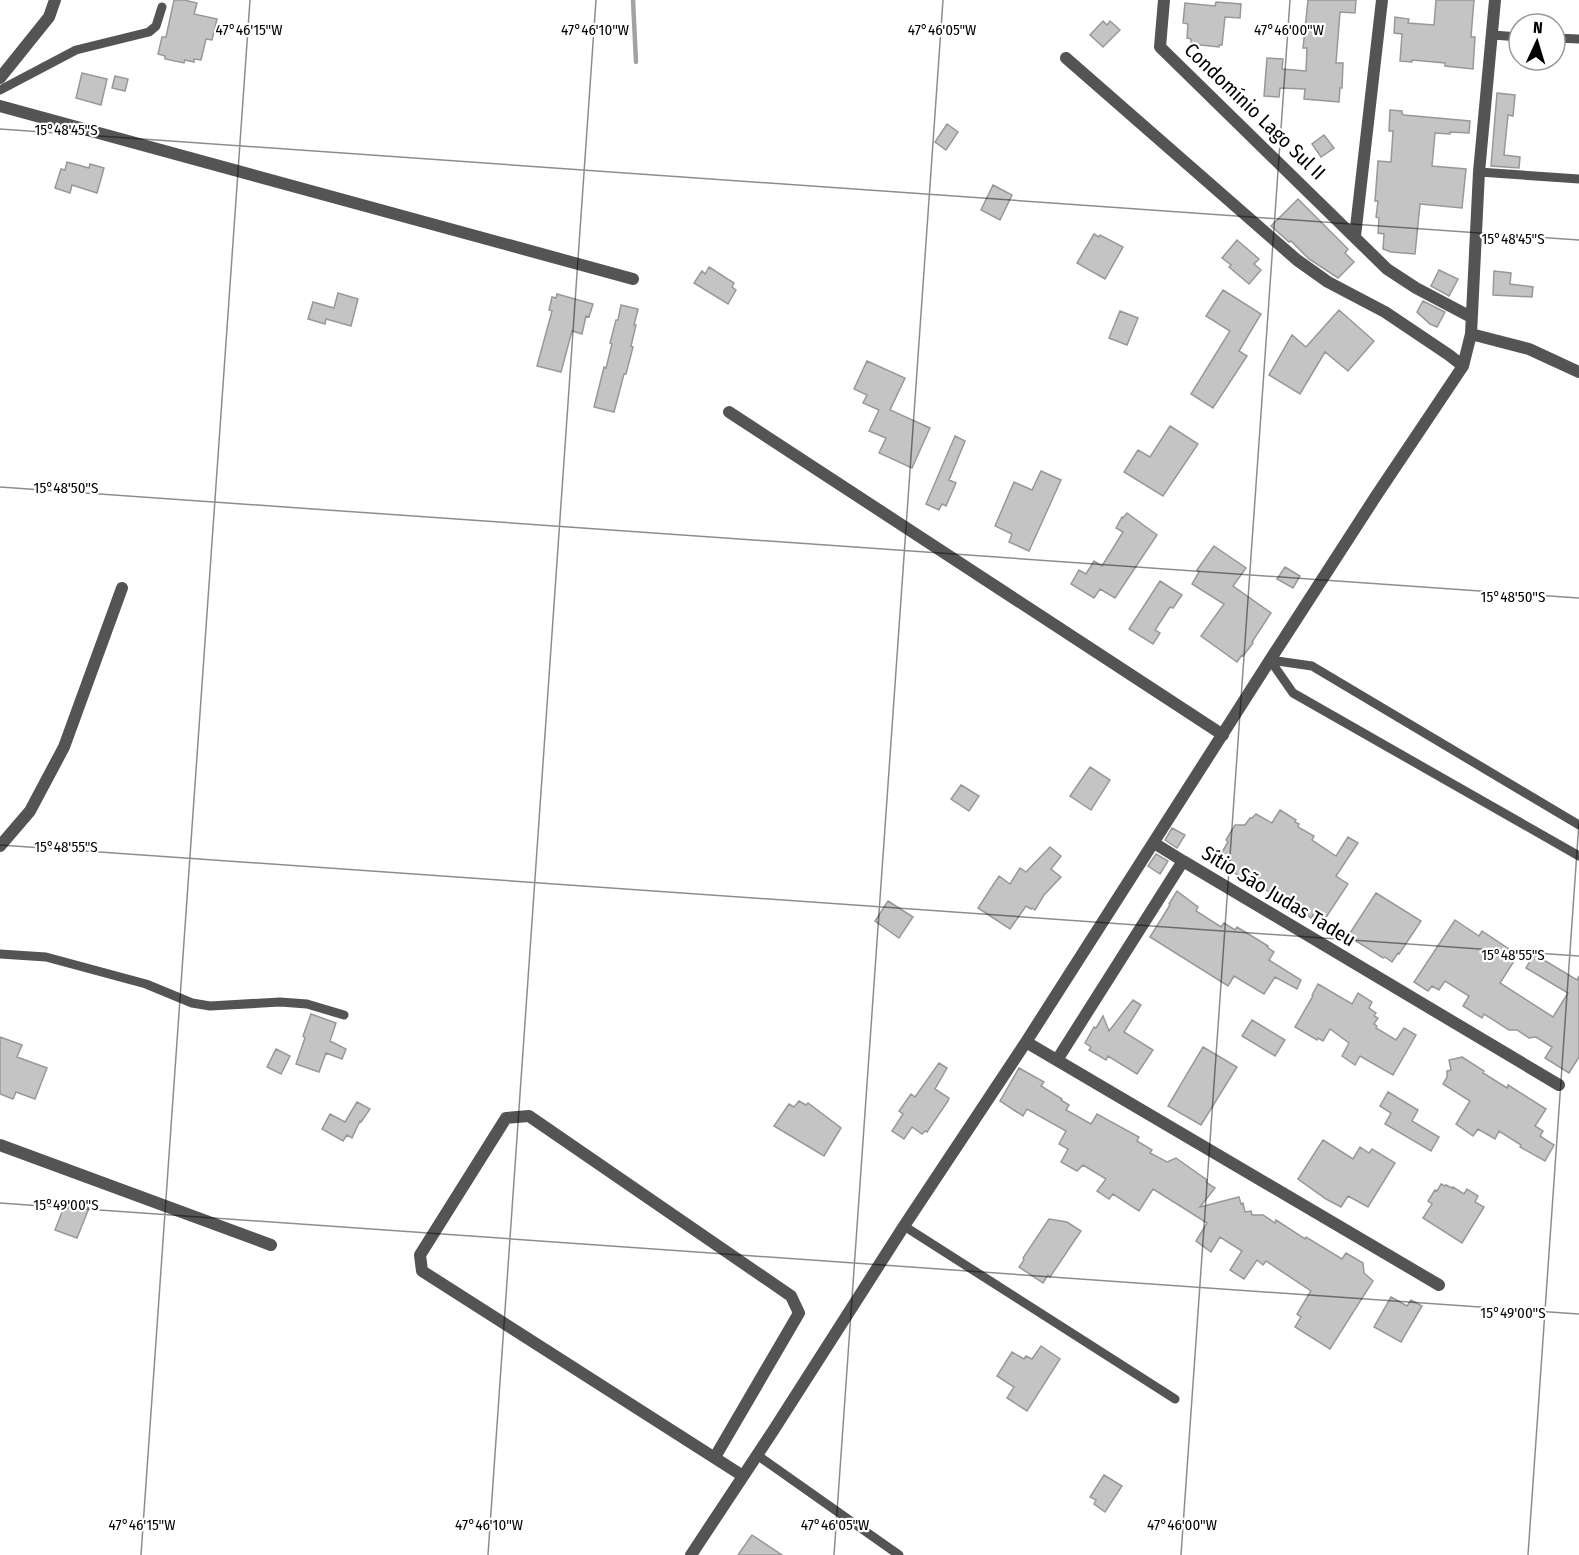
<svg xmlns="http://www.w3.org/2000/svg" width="1579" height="1555" viewBox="0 0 1579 1555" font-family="'Fira Sans Condensed',sans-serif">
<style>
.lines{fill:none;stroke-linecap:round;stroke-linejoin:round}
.stream{stroke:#a2a2a2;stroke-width:4.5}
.building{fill:#c4c4c4;stroke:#989898;stroke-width:1.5}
.lane{stroke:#545454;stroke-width:9}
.street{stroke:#545454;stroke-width:12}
.ticks{fill:none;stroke:#000;stroke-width:1.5;stroke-opacity:0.45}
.labels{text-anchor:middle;stroke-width:4.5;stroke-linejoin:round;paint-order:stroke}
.street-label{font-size:20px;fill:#000;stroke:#fff}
.ticks-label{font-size:15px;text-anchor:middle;fill:#000;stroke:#fff;stroke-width:4.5;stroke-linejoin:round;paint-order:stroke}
</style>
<rect width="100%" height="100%" fill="#fff"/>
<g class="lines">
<!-- stream -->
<path class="stream" d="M633 0 636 62"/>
</g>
<!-- building -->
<path class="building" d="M174 0H184L197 3 194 14 217 19 212 40 206 39 201 60 194 59V62L185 60 184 63 165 59V56L158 54 162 37H166Z
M1308 0H1356L1355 13 1340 12 1336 63H1343L1342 88H1340L1339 102 1304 99 1305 89 1280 88 1279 97 1264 96 1267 58 1283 59 1282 69 1306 71 1307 48H1303Z
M1436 0H1474L1471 37H1475L1473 69 1445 66V63L1412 60V62L1400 61 1402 34 1394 33 1395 17 1409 19 1408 23 1434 25Z
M1216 2 1241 4 1240 18 1225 17 1222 45H1219V47L1191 44V39L1187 38 1188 24 1183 23 1185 3 1215 6Z
M1103 21 1107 25 1110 21 1120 30 1103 47 1090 35Z
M82 73 107 79 101 105 76 98Z
M115 76 128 79 125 91 112 88Z
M1497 93 1515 95 1513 116 1508 115 1504 155 1520 157 1519 168 1491 166Z
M1390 110 1402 111V114L1404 115 1470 121 1469 133 1450 132V134L1435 133 1432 166 1466 169 1462 208 1420 204 1415 254 1391 252 1383 249 1384 234 1378 233 1379 218 1376 217 1378 201H1375L1378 161 1391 162 1393 131H1389Z
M947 124 958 132 946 150 935 142Z
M1324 135 1334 148 1321 157 1312 144Z
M67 162 89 168 90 164 104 168 97 193 72 185 70 193 55 188 61 169 65 170Z
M993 185 1012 195 1000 220 981 210Z
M1298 199 1348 249 1345 253 1354 262 1338 278 1309 259 1291 241 1289 242 1271 226Z
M1094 234 1099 237 1100 235 1123 247 1105 279 1077 263Z
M1237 240 1259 259 1254 264 1261 270 1249 284 1229 267 1231 265 1222 258Z
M709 267 734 283 732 287 736 290 728 304 694 283 702 271 705 274Z
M1439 270 1458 279 1449 296 1431 286Z
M1494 271 1511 273 1510 284 1533 287 1532 297 1493 295Z
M1223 290 1261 314 1239 351 1247 356 1213 408 1191 394 1230 331 1206 316Z
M338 293 358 299 351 326 326 319 325 324 308 319 313 302 334 308Z
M557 294 593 304 589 317 586 316 582 334 572 331 561 372 537 366 552 311 549 310 552 297 556 298Z
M1423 301 1445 312 1437 327 1430 324 1417 312Z
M621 305 638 309 634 325H636L631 346 633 347 626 374H624L614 412 594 407 604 367 606 368 612 344 610 343 616 320H618Z
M1339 310 1374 341 1348 371 1325 352 1300 394 1269 375 1292 335 1306 347Z
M1120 311 1138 318 1127 345 1109 338Z
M867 361 905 378 890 410 930 428 912 468 879 453 886 438 869 431 879 410 863 403 867 395 854 389Z
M1170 426 1198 444 1163 496 1124 472 1138 450 1150 457Z
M955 436 965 441 949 480 956 483 946 506 942 504 939 510 926 504Z
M1041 471 1061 480 1029 551 1009 542 1012 534 995 526 1014 482 1032 490Z
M1127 513 1157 535 1115 598 1100 589 1094 598 1071 584 1079 570 1086 574 1094 561 1102 566 1123 532 1116 528 1122 517 1123 518Z
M1214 546 1246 568 1233 586 1271 613 1252 642 1253 643 1243 656 1242 655 1237 662 1201 636 1224 604 1192 584 1199 572 1197 570Z
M1285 567 1300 576 1293 588 1277 579Z
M1160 581 1182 595 1173 608 1170 607 1155 630 1160 633 1153 644 1129 629Z
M1090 767 1110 780 1091 810 1070 796Z
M961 785 979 796 969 811 951 799Z
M1280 810 1296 820 1295 822 1299 824 1298 827 1314 836 1312 840 1336 856 1348 837 1358 843 1336 876 1348 884 1323 922 1313 915 1311 918 1300 910 1296 916 1284 908 1288 903 1256 884 1255 886 1219 863 1224 856 1221 854 1228 842 1226 840 1235 825H1245L1250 818H1252L1256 814 1272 823Z
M1172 828 1185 835 1177 848 1165 840Z
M1050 847 1061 856 1051 869 1061 877 1044 895 1035 910 1032 908 1031 909 1026 906 1010 929 978 908 999 876 1010 884 1020 868 1026 872Z
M1156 854 1168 861 1160 874 1148 866Z
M1177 891 1198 907 1196 911 1221 927 1224 923 1235 930 1237 927 1268 946 1267 947 1274 952 1269 960 1301 980 1297 989 1275 977 1264 994 1234 976 1228 986 1150 937 1170 905 1169 904Z
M1376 893 1421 921 1399 954 1398 953 1392 962 1385 957 1383 958 1348 936Z
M888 901 913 917 899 938 875 921Z
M1455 920 1479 936 1482 931 1518 955 1500 983 1553 1017 1568 993 1526 968 1534 954 1577 980 1579 976V1057L1569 1073 1545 1058 1552 1047 1536 1037 1529 1038 1517 1030H1509L1484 1014 1482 1018 1463 1006 1469 996 1445 981 1439 990 1432 986 1428 991 1414 982Z
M1318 984 1352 1004 1358 993 1372 1002 1369 1008 1376 1013 1374 1016 1378 1018 1374 1024 1377 1026 1376 1028 1396 1040 1404 1028 1416 1035 1393 1075 1360 1056 1355 1065 1342 1056 1349 1043 1330 1029 1323 1041 1318 1038 1317 1040 1295 1027 1313 996 1312 995Z
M1133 1000 1141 1005 1124 1032 1153 1050 1137 1074 1108 1056 1106 1060 1089 1050 1091 1047 1085 1043 1094 1027 1096 1028 1103 1016 1109 1031Z
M311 1014 336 1023 330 1041 346 1049 342 1059 326 1053 319 1072 296 1064 305 1038 303 1036Z
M1252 1020 1285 1040 1275 1056 1242 1036Z
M0 1037 22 1045 17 1057 47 1068 35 1099 16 1092 13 1099 0 1094Z
M1203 1047 1237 1067 1201 1125 1168 1106Z
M276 1049 290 1056 281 1074 267 1067Z
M1462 1057 1484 1071 1483 1073 1507 1088 1508 1085 1546 1109 1535 1126 1543 1131 1540 1136 1554 1145 1545 1161 1520 1147 1521 1145 1499 1131 1495 1139 1478 1129 1473 1136 1456 1124 1470 1101 1443 1084 1447 1077V1071L1451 1070 1449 1060Z
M939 1063 947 1068 935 1089 949 1098 948 1101 927 1132 925 1131 922 1134 912 1127 904 1139 892 1131 903 1114 899 1111 911 1094 915 1097Z
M1019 1068 1044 1082 1041 1086 1062 1099 1061 1100 1069 1105 1066 1110 1091 1124 1097 1114 1139 1137 1137 1141 1152 1150 1150 1153 1167 1162 1176 1158 1207 1180 1206 1182 1215 1188 1200 1207 1239 1197 1241 1204 1243 1203 1245 1212 1251 1211 1252 1215H1263L1275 1223 1276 1220 1305 1239 1306 1237 1342 1259 1346 1253 1363 1263 1364 1273 1373 1281 1330 1349 1295 1327 1301 1317 1297 1314 1311 1291 1266 1261 1263 1265 1257 1260 1244 1279 1230 1270 1242 1251 1220 1237 1211 1252 1196 1241 1207 1223 1185 1209 1153 1189 1139 1211 1113 1194 1109 1199 1097 1191 1106 1179 1083 1165 1077 1171 1061 1162 1068 1149 1059 1144 1066 1131 1027 1109 1023 1116 1000 1101Z
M1388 1092 1418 1110 1412 1121 1439 1137 1431 1151 1385 1124 1391 1113 1380 1106Z
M799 1101 806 1105 808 1103 841 1128 824 1156 774 1126 789 1104 794 1107Z
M357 1102 370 1109 361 1122 360 1121 352 1138 347 1135 343 1141 322 1129 330 1114 345 1122Z
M1323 1140 1353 1159 1360 1147 1369 1153 1372 1149 1395 1163 1368 1207 1348 1196 1341 1207 1326 1199 1298 1179Z
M1441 1184 1445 1186 1446 1185 1452 1188 1453 1187 1464 1194 1467 1189 1478 1196 1475 1202 1484 1207 1462 1243 1423 1218 1432 1204 1428 1201 1435 1190 1437 1191Z
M67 1199 89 1208 77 1238 55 1230Z
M1049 1219 1067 1222 1081 1231 1050 1277 1048 1275 1043 1283 1019 1267 1024 1260 1023 1258Z
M1391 1297 1407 1306 1411 1300 1422 1306 1401 1342 1374 1327Z
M1041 1346 1060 1359 1027 1411 1007 1398 1014 1387 997 1376 1012 1352 1024 1359 1026 1356 1032 1359Z
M1104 1475 1122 1486 1105 1512 1094 1504 1096 1500 1090 1497Z
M752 1535 782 1555H738Z"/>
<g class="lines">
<!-- lane -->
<path class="lane" d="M1493 35 1519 37
M1555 38 1579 39
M0 90 76 50 149 32 156 26 162 7
M1479 172 1579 179
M1270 660 1293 693 1579 856
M1270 660 1312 666 1579 825
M0 954 46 957 146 984 192 1003 210 1006 280 1002 307 1004 344 1015
M904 1226 1175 1399
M757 1455 899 1555"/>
<!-- street -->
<path class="street" d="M1164 0 1160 47 1387 269 1416 288 1471 317
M1066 58 1297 260 1328 282 1385 312 1449 355 1463 366
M0 78 49 17 55 0
M0 106 633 279
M1355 236 1382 0
M1471 334 1529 349 1579 372
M729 412 1223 735
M1154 843 1183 861
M0 846 30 811 64 747 122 588
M1026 1042 1439 1285
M1057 1060 1183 861 1559 1085
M0 1145 271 1245
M715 1457 799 1313 791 1296 529 1116 506 1118 420 1255 422 1271 743 1476
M691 1555 773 1431 904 1226 1026 1042 1270 660 1376 496 1463 366 1471 334 1479 172 1495 0"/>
</g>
<!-- ticks -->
<path class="ticks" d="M0 129 1579 240M0 487 1579 598M0 845 1579 956M0 1203 1579 1314M141 1555 250 0M488 1555 596 0M834 1555 943 0M1181 1555 1290 0M1528 1555 1579 822"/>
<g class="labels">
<!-- street labels -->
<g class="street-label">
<text transform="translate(1255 111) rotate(44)" y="7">Condomínio Lago Sul II</text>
<text transform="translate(1279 896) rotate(31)" y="7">Sítio São Judas Tadeu</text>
</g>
</g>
<g class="ticks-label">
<text x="249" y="35">47°46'15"W</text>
<text x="595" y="35">47°46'10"W</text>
<text x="942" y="35">47°46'05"W</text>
<text x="1289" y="35">47°46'00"W</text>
<text x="66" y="135">15°48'45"S</text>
<text x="1513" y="244">15°48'45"S</text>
<text x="66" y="493">15°48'50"S</text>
<text x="1513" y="602">15°48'50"S</text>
<text x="66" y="852">15°48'55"S</text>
<text x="1513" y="960">15°48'55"S</text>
<text x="66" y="1210">15°49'00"S</text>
<text x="1513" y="1318">15°49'00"S</text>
<text x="142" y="1530">47°46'15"W</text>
<text x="489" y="1530">47°46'10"W</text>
<text x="835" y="1530">47°46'05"W</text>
<text x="1182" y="1530">47°46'00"W</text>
</g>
<!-- north arrow -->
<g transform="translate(1537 42) rotate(4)"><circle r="28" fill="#ffffff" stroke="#999999" stroke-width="1.5"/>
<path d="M0-4.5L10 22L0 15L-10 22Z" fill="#000000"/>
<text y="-9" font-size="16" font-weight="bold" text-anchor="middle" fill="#000000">N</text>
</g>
</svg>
